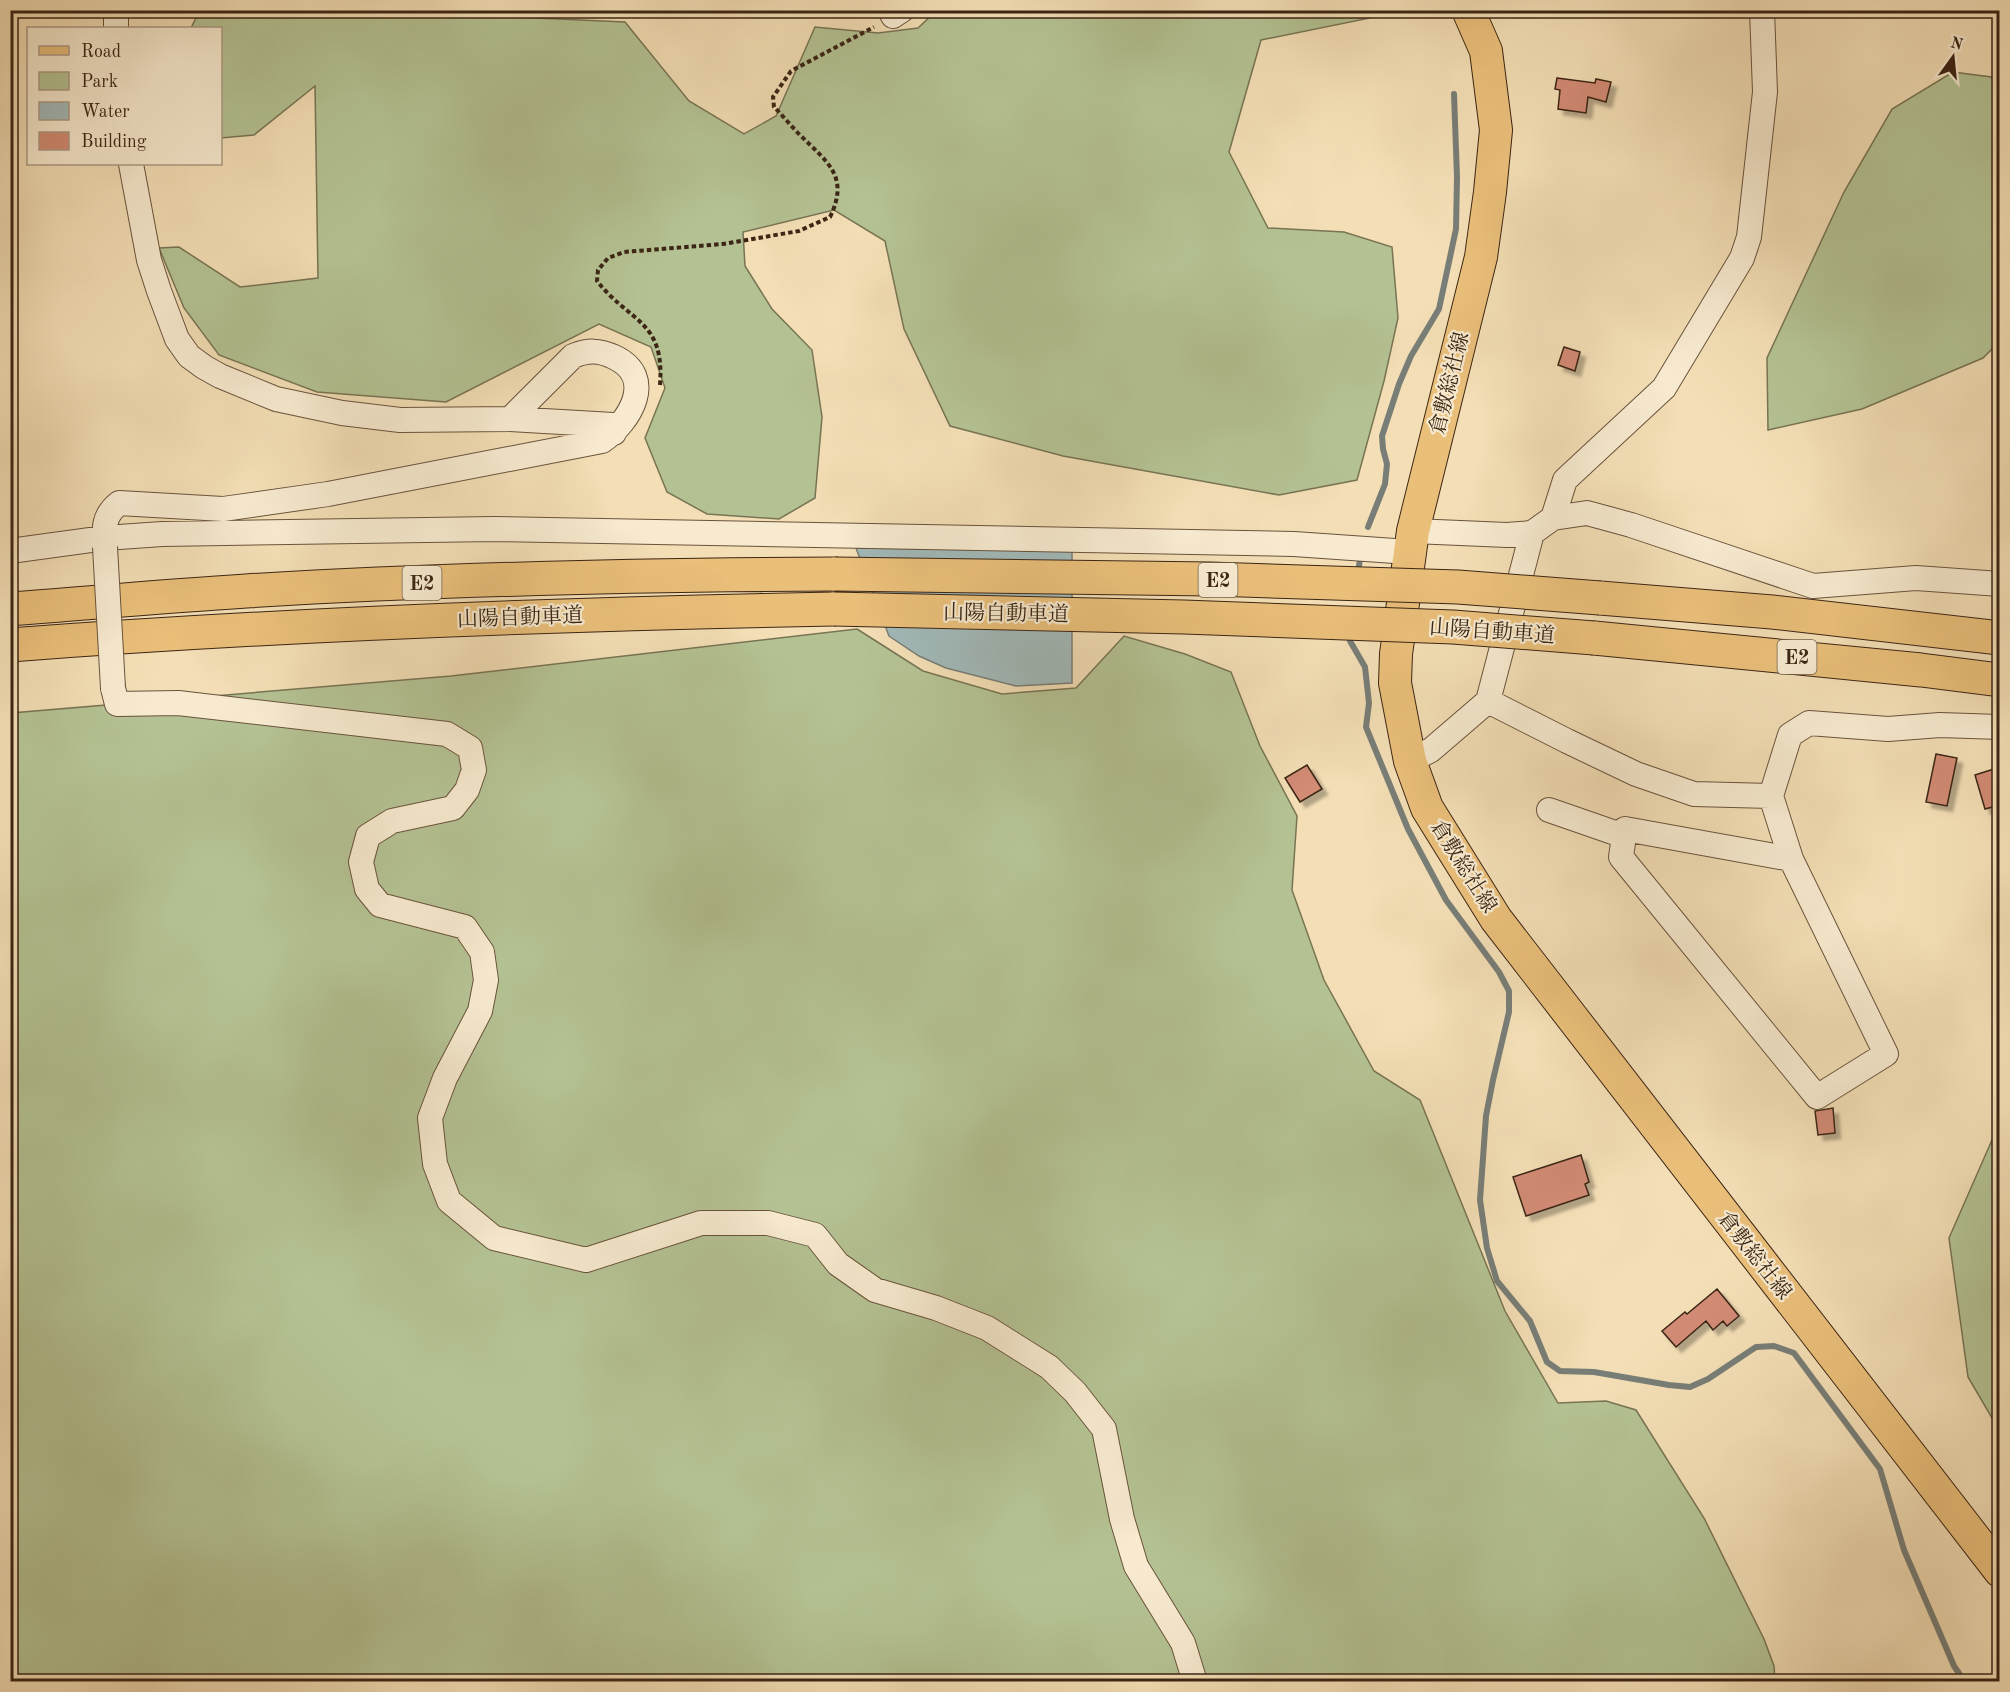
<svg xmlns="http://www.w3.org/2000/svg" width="2010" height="1692" viewBox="0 0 2010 1692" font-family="'Old Standard TT','Noto Serif JP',serif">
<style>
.green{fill:#b4c293;stroke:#787454;stroke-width:1.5}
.water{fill:#a1b9b9;stroke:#787e77;stroke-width:1.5}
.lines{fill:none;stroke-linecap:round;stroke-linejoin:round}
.stream{stroke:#787e77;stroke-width:6}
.building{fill:#d28b74;stroke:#3b2514;stroke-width:1.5;filter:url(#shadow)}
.minor-casing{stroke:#69533c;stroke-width:26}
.major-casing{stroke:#3b2514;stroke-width:34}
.highway-casing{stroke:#3b2514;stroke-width:35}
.path{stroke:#3b2514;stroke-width:4;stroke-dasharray:4.5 3;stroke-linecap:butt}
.minor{stroke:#f7eacf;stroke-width:24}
.major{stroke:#eabf7a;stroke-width:32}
.highway{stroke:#eabf7a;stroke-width:33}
.minor-bridge-casing{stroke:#69533c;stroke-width:26;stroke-linecap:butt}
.highway-bridge-casing{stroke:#3b2514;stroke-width:35;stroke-linecap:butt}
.minor-bridge{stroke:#f7eacf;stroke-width:24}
.highway-bridge{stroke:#eabf7a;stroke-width:33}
.labels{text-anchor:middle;stroke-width:4.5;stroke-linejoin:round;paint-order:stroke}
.shield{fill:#f7eacf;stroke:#73604c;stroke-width:1.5}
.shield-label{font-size:20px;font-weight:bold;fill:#3b2514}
.street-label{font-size:21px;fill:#3b2514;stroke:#f7eacf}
</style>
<defs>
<filter id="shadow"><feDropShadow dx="5.5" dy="5.5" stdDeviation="1.5" flood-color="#0004"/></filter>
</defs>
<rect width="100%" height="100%" fill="#f3deb5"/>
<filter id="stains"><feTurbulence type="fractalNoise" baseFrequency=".00333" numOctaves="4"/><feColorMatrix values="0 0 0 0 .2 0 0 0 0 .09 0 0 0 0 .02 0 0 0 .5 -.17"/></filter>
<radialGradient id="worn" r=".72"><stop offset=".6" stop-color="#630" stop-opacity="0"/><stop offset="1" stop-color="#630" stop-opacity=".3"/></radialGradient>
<!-- green -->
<path class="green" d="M496 10 513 17 625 22 689 101 744 134 776 116 815 27 878 33 918 28 937 10 1369 11 1370 18 1261 40 1229 152 1268 228 1344 232 1392 247 1398 318 1384 381 1357 480 1279 495 1063 456 950 426 904 329 885 241 834 210 743 232 745 266 772 309 812 350 822 417 815 498 779 519 707 514 667 492 645 438 665 388 651 347 599 324 446 402 317 392 219 355 184 308 159 248 179 247 240 287 318 278 315 86 254 135 221 138 220 28H191L197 16 202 10Z
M1953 72 1999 78V342L1983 358 1862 409 1768 430 1767 358 1844 192 1892 109Z
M857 629 923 671 1002 694 1076 688 1124 636 1185 654 1231 672 1260 746 1297 816 1292 890 1324 980 1374 1071 1420 1100 1505 1311 1558 1403 1606 1401 1636 1410 1704 1518 1764 1639 1774 1666 1775 1681 11 1682V713L451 676Z
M1999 1124V1430L1968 1377 1949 1238Z"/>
<!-- water -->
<path class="water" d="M856 548 1072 551V683L1016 686 946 668 919 656 889 636Z"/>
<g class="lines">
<!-- stream -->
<path class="stream" d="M1368 527 1385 484 1387 464 1383 449 1382 436 1399 384 1411 356 1439 309 1456 229 1457 177 1454 94
M1358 575 1360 558
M1351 633 1350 641 1365 667 1369 703 1366 727 1408 829 1446 900 1499 972 1509 991V1012L1493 1080 1486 1116 1480 1200 1487 1248 1497 1281 1530 1321 1547 1362 1560 1371 1594 1372 1669 1385 1690 1387 1708 1379 1756 1347 1774 1346 1794 1353 1880 1469 1904 1550 1954 1666 1965 1682"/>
</g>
<!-- building -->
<path class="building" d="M1557 78 1595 83 1596 79 1611 82 1606 102 1588 97 1586 113 1558 109 1560 90 1555 89Z
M1564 347 1580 352 1575 371 1558 365Z
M1936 754 1957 758 1947 806 1926 802Z
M1307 765 1322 789 1300 802 1285 778Z
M1997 768 2000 778V805L1985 809 1975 775Z
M1833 1108 1835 1133 1818 1135 1815 1111Z
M1581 1155 1589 1182 1585 1184 1589 1195 1526 1216 1513 1177Z
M1717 1289 1739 1316 1727 1326 1723 1321 1713 1330 1706 1321 1676 1347 1662 1331 1685 1312 1687 1314Z"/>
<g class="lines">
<defs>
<path id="minor" d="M116 10V28
M890 10 893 16 902 10
M131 164 149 260 159 291 177 339 189 356 204 367 220 376 276 399 342 413 400 420 510 419 613 425 614 433
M1553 518 1565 480 1664 388 1742 258 1749 237 1765 92 1762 10
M1413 531 1507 535 1532 533 1553 518 1587 513 1631 525 1813 586 1916 578 2000 584
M105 547C104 528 103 516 119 503L223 509 328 494 602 441C630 422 657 377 614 357 599 350 588 350 573 356L510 419
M10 551 105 538 162 534 495 529 1294 544 1409 552
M113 688 117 704 178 703 447 734 470 748 474 770 467 790 453 808 392 821 368 836 361 862 367 889 380 905 465 927 482 952 486 980 480 1011 445 1078 430 1118 435 1164 449 1201 494 1238 586 1260 701 1223H768L815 1235 838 1264 875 1290 936 1308 987 1328 1049 1367 1075 1392 1104 1429 1122 1519 1136 1566 1183 1643 1195 1682
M1488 701 1567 741 1636 774 1694 794 1771 796
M1410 761 1431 750 1488 701 1532 533
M1549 810 1624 836
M1625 829 1791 859 1886 1054 1817 1097 1621 857Z
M1791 859 1771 796 1790 735 1809 723 1888 729 1940 725 2000 727"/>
<path id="major" d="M1468 10 1486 51 1496 130 1490 192 1481 257 1413 531 1396 654 1395 683 1410 761 1427 808 1496 919 2000 1571"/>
<path id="highway" d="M1600 598 1772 612 2000 638
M10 609C89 603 167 596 246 591 442 579 638 575 835 574
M1594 638 1921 670 2000 680
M10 645C285 624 559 614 834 609"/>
</defs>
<!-- minor casing -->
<use href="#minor" class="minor-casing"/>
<!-- major casing -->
<use href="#major" class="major-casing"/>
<!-- highway casing -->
<use href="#highway" class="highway-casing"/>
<!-- path -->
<path class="path" d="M660 385C665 320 630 323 597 281L598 270 608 258 624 252 723 244 799 231 830 217C850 176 827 162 800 135 791 126 783 116 774 107L773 97 791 71 874 27"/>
<!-- minor -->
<use href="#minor" class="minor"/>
<!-- major -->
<use href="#major" class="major"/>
<!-- highway -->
<use href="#highway" class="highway"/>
<defs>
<path id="minor-bridge" d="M105 547 113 688"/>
<path id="highway-bridge" d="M835 574 1211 579 1458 587 1600 598
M834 609 1184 617 1453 627 1594 638"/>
</defs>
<!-- minor-bridge casing -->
<use href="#minor-bridge" class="minor-bridge-casing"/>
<!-- highway-bridge casing -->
<use href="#highway-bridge" class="highway-bridge-casing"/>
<!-- minor-bridge -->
<use href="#minor-bridge" class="minor-bridge"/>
<!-- highway-bridge -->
<use href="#highway-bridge" class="highway-bridge"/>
</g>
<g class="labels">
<!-- shield labels -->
<g class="shield">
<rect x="1198.5" y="563" width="39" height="34" rx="4.5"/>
<rect x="402.5" y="566" width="39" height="34" rx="4.5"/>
<rect x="1777.5" y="640" width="39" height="34" rx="4.5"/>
</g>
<g class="shield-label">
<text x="1218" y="587">E2</text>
<text x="422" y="590">E2</text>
<text x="1797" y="664">E2</text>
</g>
<!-- street labels -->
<g class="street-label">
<text transform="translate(1449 383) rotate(-76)" y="7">倉敷総社線</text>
<text transform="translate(1006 613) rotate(1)" y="7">山陽自動車道</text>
<text transform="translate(520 617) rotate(-2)" y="7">山陽自動車道</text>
<text transform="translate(1492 631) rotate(4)" y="7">山陽自動車道</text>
<text transform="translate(1464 866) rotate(58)" y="7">倉敷総社線</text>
<text transform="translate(1755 1255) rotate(52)" y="7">倉敷総社線</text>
</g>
</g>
<!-- margin -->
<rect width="2010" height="1692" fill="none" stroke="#f3deb5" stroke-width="36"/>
<rect x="12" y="12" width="1986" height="1668" fill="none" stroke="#3b2514" stroke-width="3"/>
<rect x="18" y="18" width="1974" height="1656" fill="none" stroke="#3b2514" stroke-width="1.5"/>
<!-- legend -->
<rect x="27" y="27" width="195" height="138" fill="#f7eacf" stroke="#ac9b84" stroke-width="1.5"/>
<rect x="39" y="46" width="30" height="9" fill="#eabf7a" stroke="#ac9b84" stroke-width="1.5"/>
<text x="81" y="57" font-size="18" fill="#3b2514">Road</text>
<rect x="39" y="72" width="30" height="18" fill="#b4c293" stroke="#ac9b84" stroke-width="1.5"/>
<text x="81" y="87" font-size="18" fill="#3b2514">Park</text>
<rect x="39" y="102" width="30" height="18" fill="#a1b9b9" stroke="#ac9b84" stroke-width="1.5"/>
<text x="81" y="117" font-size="18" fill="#3b2514">Water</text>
<rect x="39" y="132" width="30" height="18" fill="#d28b74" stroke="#ac9b84" stroke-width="1.5"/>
<text x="81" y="147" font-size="18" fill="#3b2514">Building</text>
<!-- north arrow -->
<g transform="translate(1953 57) rotate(15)" stroke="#f7eacf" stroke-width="4.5" paint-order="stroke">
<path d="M0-4.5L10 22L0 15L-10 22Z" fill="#3b2514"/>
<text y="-9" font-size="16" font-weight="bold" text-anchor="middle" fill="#3b2514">N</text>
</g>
<rect width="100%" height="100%" filter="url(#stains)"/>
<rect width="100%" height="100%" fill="url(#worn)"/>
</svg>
